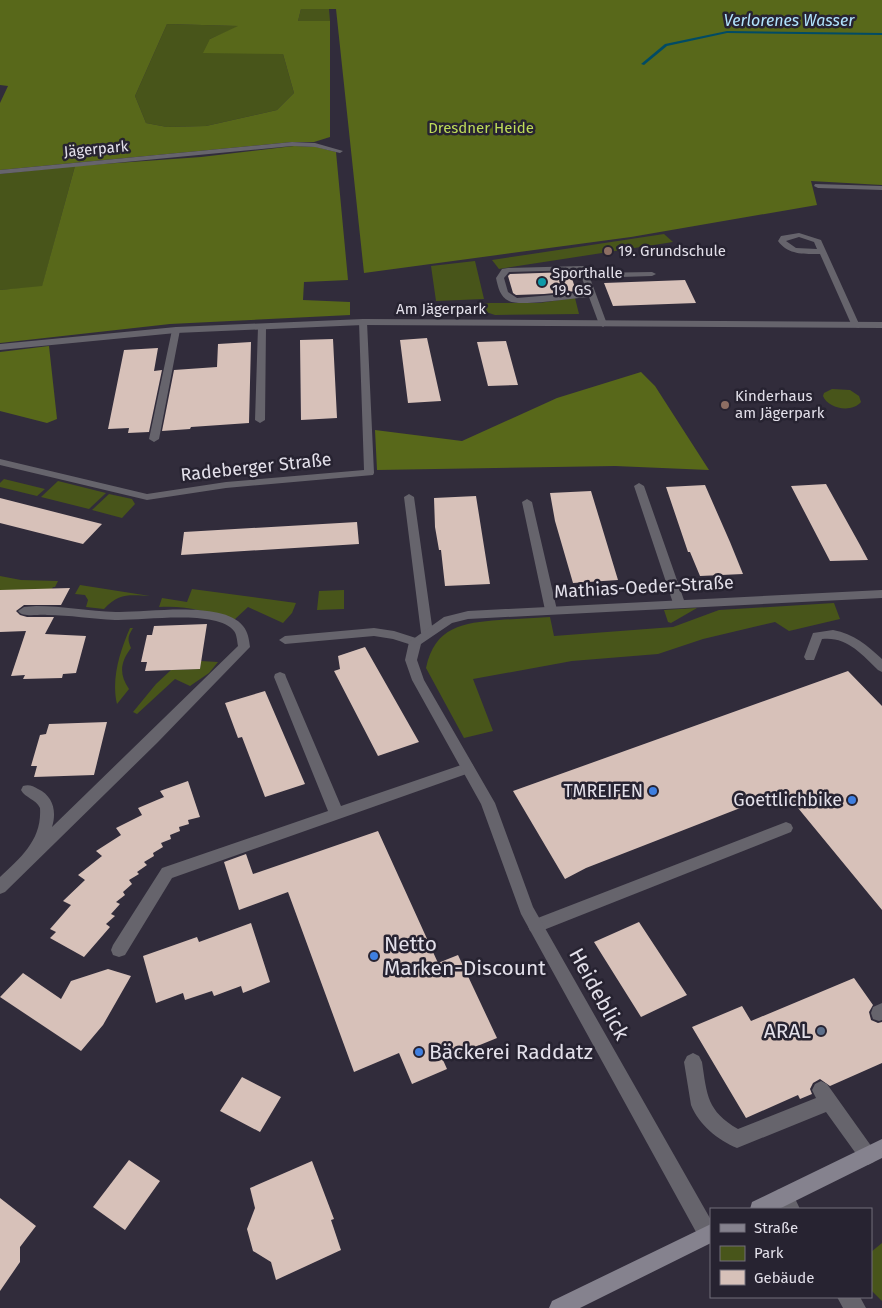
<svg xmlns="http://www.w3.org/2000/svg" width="882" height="1308" viewBox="0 0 882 1308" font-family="'Fira Sans',sans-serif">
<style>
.green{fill:#48551a}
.forest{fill:#58681a;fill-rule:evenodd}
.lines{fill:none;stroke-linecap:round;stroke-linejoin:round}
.stream{fill:#004b65;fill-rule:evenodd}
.building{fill:#d7c1b9}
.service{fill:#66646c;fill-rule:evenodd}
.minor{fill:#66646c;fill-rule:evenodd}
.secondary{fill:#85828e;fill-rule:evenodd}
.education-dot{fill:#8d6e63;stroke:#272331;stroke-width:2}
.culture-dot{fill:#0f9aa8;stroke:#272331;stroke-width:2}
.shop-dot{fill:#3f7fe0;stroke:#272331;stroke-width:2}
.service-dot{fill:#5c6f8a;stroke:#272331;stroke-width:2}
.labels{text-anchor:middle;stroke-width:5;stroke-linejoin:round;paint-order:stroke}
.far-park-label{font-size:15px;fill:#bedc5a;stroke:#272331}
.far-street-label{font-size:15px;fill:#e3e0ea;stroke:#272331}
.far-poi-label{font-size:15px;fill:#e3e0ea;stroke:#272331;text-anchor:start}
.far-water-label{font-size:16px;font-style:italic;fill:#b1e4fe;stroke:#272331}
.street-label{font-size:18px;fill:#e3e0ea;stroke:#272331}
.poi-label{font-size:18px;fill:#e3e0ea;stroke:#272331;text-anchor:end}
.near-poi-label{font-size:21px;fill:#e3e0ea;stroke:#272331;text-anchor:start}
.near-street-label{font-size:21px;fill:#e3e0ea;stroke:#272331}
</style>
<rect width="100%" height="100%" fill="#312c3b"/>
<!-- green -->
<path class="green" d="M301 9H329L330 21H298Z
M167 24 240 26 210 39 283 54 294 93 277 110 206 126 167 127 146 123 135 96Z
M75 166 42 287 0 290V174Z
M664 234 673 242 499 269 492 260Z
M475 261 484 299 436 301 431 266Z
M575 298 579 314 495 315 477 309 482 304 490 303H539Z
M832 389 850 390 859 396 861 402C852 413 828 409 823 396L824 393Z
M4 479 45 489 37 496 0 487V483Z
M58 481 106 493 89 509 41 497Z
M109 494 132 499 135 504 122 518 92 510Z
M0 576 21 580 58 581 55 587H53L44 603 0 590Z
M80 585 150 596C129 595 119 593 104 609L86 607 88 600 85 595 75 594Z
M192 589 296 603 292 613 283 623 248 607 234 620C209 612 185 605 159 607L162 598 187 602Z
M344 590V609L317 610 319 591Z
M834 603 840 619 789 631 775 622 703 639 658 654 572 661 473 679 493 731 464 738 426 668C435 626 463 623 499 620 516 619 533 618 550 617L554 636 673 627 719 610Z
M697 608 671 623 668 622 664 610Z
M130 628H133C128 636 127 639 131 648 120 663 119 674 129 689L117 704C111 679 120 651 130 628Z
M201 661 218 662 209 673 190 686 175 679 137 714 133 712 156 684 171 670 200 669Z
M882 1243V1301L871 1290V1252Z"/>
<!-- forest -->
<path class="forest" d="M0 0H882V185L811 181 817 205 631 237 364 273 336 9H301L298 21H330V137L314 142H292L0 170V103L8 86 0 85ZM167 24 238 26 210 39 203 53 283 54 294 93 277 110 206 126 167 127 146 123 135 96Z
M294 146 316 147 336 152 348 280 304 282 303 300 350 302V315L170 324 0 343V290L42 286 75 166 201 157Z
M49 346 57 419 47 423 0 411V352Z
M641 372 655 386 709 470 615 466 377 470 375 430 462 441 557 398Z"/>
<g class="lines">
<!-- stream -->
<path class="stream" d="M727 31 882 33V35L727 33 667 46 644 65 641 64 665 44Z"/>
</g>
<!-- building -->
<path class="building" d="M570 272 576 291 544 294 516 295 513 293 508 276 510 274Z
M685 280 696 303 613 306 604 283Z
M427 338 441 401 408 403 400 340Z
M333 339 337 418 301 420 300 340Z
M506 341 518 385 488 386 477 342Z
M251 342 249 423 191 427 190 429 162 431 174 370 217 367 218 344Z
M158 348 154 371 162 370 149 432 128 433 129 428 108 429 124 350Z
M826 484 860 545 868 560 830 561 791 486Z
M705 485 730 542 743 574 700 576 690 552H688L666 487Z
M591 491 618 580 573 583 555 521 550 493Z
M476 496 490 584 445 586 441 550H439L435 527 434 498Z
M0 498 86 520 102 524 83 544 0 523Z
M357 522 359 544 181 555 184 532Z
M70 588 61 605H24L16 611 20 615 27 617H54L45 634 86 636 76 673 63 674 62 678 23 679 25 675 11 676 26 631 0 632V590Z
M207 624 200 669 145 671 147 662H141L147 635H152L154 626Z
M365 647 419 742 378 756 334 671 340 669 338 656Z
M848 671 882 706V910L784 791 586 868 565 879 513 791Z
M265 691 305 784 265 797 242 737 238 738 225 703Z
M107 722 94 775 34 777 37 766H31L40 735 46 734 49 724Z
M188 781 200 817 188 820 189 824 179 827 180 831 170 835 171 839 161 843 163 847 153 853 154 856 144 862 147 865 137 872 139 874 129 880 132 884 123 892 125 895 116 902 120 904 111 914 115 916 106 924 110 927 84 957 50 938 56 932 50 929 71 905 63 901 85 880 78 875 102 856 96 851 121 835 116 828 142 815 138 808 164 797 160 791Z
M378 831 438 963 458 955 497 1038 443 1060 447 1069 412 1084 399 1053 354 1072 288 892 239 910 224 862 246 854 253 874Z
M639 922 687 995 641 1017 594 942Z
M251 923 270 982 243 993 241 986 214 996 212 991 185 1000 183 993 156 1003 143 956 197 937 199 942Z
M108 969 131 976 103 1025 81 1051 0 997 23 973 61 999 71 981Z
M854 978 873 1005 869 1012 871 1020 878 1023 882 1022V1063L830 1086 820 1079 813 1083 810 1089 812 1094 800 1099 798 1095 746 1118 692 1027 742 1006 751 1021Z
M242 1077 281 1097 260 1132 220 1111Z
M129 1160 160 1181 125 1230 93 1207Z
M312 1161 334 1219 331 1220 341 1250 276 1280 271 1262 253 1251 247 1229 255 1208 250 1188Z
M0 1198 36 1226 20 1247V1262L0 1291Z"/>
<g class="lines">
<!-- service -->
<path class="service" d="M815 184 882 186V190L818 188 814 186Z
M799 233 821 240 860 326 859 328 852 326 820 254C804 254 788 255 778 241L781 236ZM799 237 814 242 817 249 796 248 786 241Z
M582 266H585L588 273 652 272 656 274 652 276 590 278 607 324 603 327 599 324 589 297C573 298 520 307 509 301 500 297 498 287 496 278L502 269 508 268ZM579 270 587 292 517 298 508 292 504 278 509 272Z
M363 319 367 322 374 473 373 475 226 488 147 500 0 465V459L147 494 226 482 364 470 359 322Z
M262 324 266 327 265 420 260 423 255 420 258 327Z
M176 327 180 330 159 439 154 442 149 439 172 330Z
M639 483 644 486 685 603 683 606H675L673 603 634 486Z
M409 494 414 497 433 633 427 637 421 633 404 497Z
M527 499 532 502 557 610 551 614 545 610 522 502Z
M36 606C63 606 89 611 116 612 146 613 222 600 243 626 248 632 249 639 250 647L157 743 5 892 0 894V877C21 857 42 840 40 808 36 799 25 798 21 790L23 786C29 784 33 786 38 789 53 796 57 811 52 827L238 646C237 641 237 635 234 631 217 609 141 621 115 620 92 619 70 615 47 615 38 614 23 618 18 611L24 607Z
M374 628 394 631 419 639 421 642 415 646 393 639 374 636 285 644 279 640 285 636Z
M833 630C854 634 867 645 882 659V672L878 670C862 654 846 636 822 639L814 660H806L804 657 813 633Z
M280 672 285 674 286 677 341 806 467 763 472 764 474 768 472 772 172 878 125 955 119 957 113 955 111 950 113 945 162 868 328 811 274 677 275 674Z
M786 822 791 824 793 828 791 832 536 933 530 931 528 926 530 921Z
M882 1003V1020L879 1021 873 1019 871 1013 873 1007Z
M693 1053 699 1056 702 1062C707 1095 707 1111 738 1129L816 1098 812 1090 815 1084 821 1081 827 1084 874 1150 877 1156 874 1162 868 1165 862 1162 826 1112 737 1148C718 1140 699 1125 691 1105L684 1062 687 1056Z
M784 1188 791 1190 800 1209H781L775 1197 777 1190Z
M837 1297H860L866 1308H843Z"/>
<!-- minor -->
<path class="minor" d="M292 142 315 143 343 151 340 153 315 147 292 146 0 174V170Z
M363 319 882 322V328L363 325 176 333 0 350V344L176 327Z
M882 590V598L468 619 452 623 421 644 417 660 424 680 495 803 533 907 711 1220V1242L708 1244 701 1241 521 914 481 804 412 680 405 660 409 642 444 617 468 611Z"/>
<!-- secondary -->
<path class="secondary" d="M882 1139V1158L779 1209H750L752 1202Z
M711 1224V1243L580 1308H549L552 1301Z"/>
</g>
<!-- markers -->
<g class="education-dot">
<circle cx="608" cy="251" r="5"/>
<circle cx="725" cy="405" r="5"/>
</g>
<circle class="culture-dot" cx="542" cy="282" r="5"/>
<g class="shop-dot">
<circle cx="653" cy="791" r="5"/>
<circle cx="852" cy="800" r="5"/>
<circle cx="374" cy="956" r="5"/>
<circle cx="419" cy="1052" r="5"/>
</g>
<circle class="service-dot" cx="821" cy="1031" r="5"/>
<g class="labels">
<!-- far-park labels -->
<g class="far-park-label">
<text x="481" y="133">Dresdner Heide</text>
</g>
<!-- far-street labels -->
<g class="far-street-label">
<text transform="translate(96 149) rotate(-5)" y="5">Jägerpark</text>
<text x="441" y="314">Am Jägerpark</text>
</g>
<!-- far-poi labels -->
<g class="far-poi-label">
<text x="618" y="256">19. Grundschule</text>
<text x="552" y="278">Sporthalle<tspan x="552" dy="17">19. GS</tspan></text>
<text x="735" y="401">Kinderhaus<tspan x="735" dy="17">am Jägerpark</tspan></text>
</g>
<!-- far-water labels -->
<g class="far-water-label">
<text x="789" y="26">Verlorenes Wasser</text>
</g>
<!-- street labels -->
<g class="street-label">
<text transform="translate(256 467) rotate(-6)" y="6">Radeberger Straße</text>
<text transform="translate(644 587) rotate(-3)" y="6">Mathias-Oeder-Straße</text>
</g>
<!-- poi labels -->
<g class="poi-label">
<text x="643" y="797">TMREIFEN</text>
<text x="842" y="806">Goettlichbike</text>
</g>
<!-- near-poi labels -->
<g class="near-poi-label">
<text x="384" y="951">Netto<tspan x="384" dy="24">Marken-Discount</tspan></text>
<text x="811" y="1038" text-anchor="end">ARAL</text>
<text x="429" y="1059">Bäckerei Raddatz</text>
</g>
<!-- near-street labels -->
<g class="near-street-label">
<text transform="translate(599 994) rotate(61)" y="7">Heideblick</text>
</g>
</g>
<!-- legend -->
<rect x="710" y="1208" width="162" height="90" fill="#272331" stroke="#726f7b"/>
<rect x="720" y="1224" width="25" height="8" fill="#85828e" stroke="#726f7b"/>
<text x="754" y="1233" font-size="15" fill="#e3e0ea">Straße</text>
<rect x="720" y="1246" width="25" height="15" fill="#48551a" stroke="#726f7b"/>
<text x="754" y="1258" font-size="15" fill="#e3e0ea">Park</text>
<rect x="720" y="1270" width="25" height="15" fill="#d7c1b9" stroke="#726f7b"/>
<text x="754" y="1283" font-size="15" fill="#e3e0ea">Gebäude</text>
</svg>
